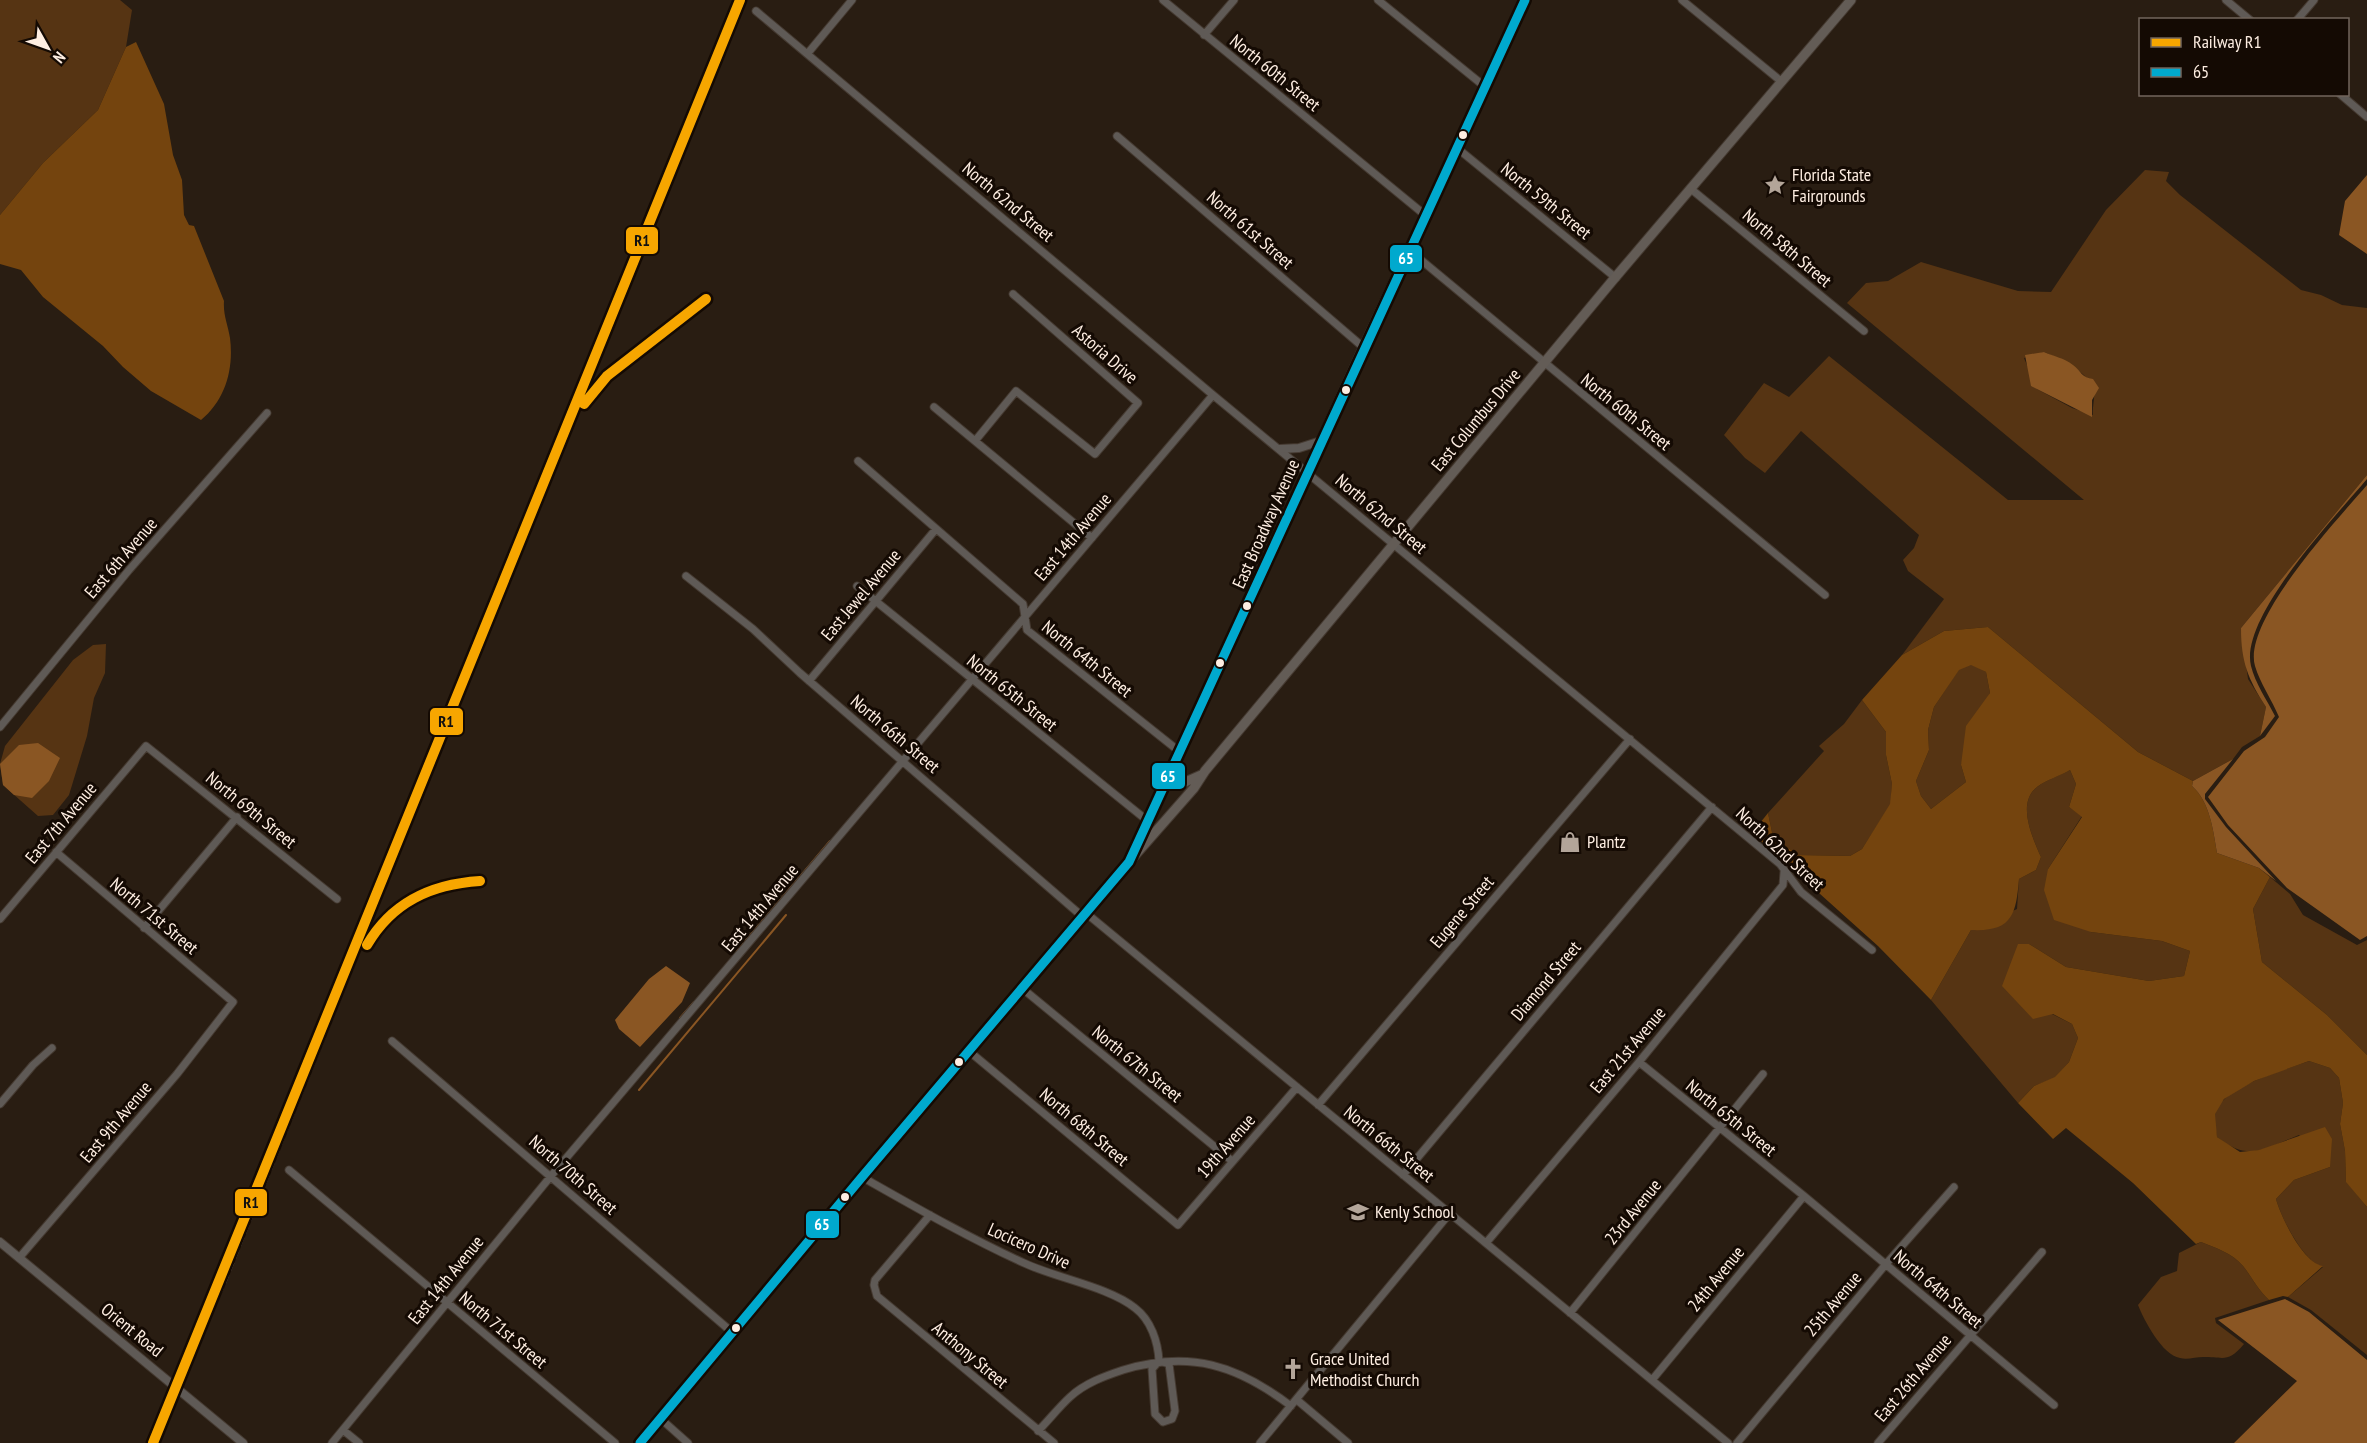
<svg xmlns="http://www.w3.org/2000/svg" width="2367" height="1443" viewBox="0 0 2367 1443" font-family="'PT Sans Narrow',sans-serif">
<style>
.green{fill:#563413;fill-rule:evenodd}
.forest{fill:#74440e;fill-rule:evenodd}
.water{fill:#8a5623}
.lines{fill:none;stroke-linecap:round;stroke-linejoin:round}
.stream{stroke:#8a5623;stroke-width:2}
.minor-casing{stroke:#453a31;stroke-width:9}
.tertiary-casing{stroke:#453a31;stroke-width:10}
.secondary-casing{stroke:#453a31;stroke-width:11}
.minor{stroke:#5f5a56;stroke-width:7}
.tertiary{stroke:#5f5a56;stroke-width:8}
.secondary{stroke:#635c56;stroke-width:9}
.rail{stroke:#605852;stroke-width:2;stroke-dasharray:9 4.5;stroke-linecap:butt}
.bus-1-casing{stroke:#140a03;stroke-width:14}
.bus-1{stroke:#00a9ce;stroke-width:9}
.rail-1-casing{stroke:#140a03;stroke-width:15}
.rail-1{stroke:#f7a600;stroke-width:10}
.bus-dot{fill:#feeee2;stroke:#140a03;stroke-width:2}
.labels{text-anchor:middle;stroke-width:6;stroke-linejoin:round;paint-order:stroke}
.street-label{font-size:18px;fill:#feeee2;stroke:#140a03}
.poi-label{font-size:18px;fill:#feeee2;stroke:#140a03;text-anchor:start}
.line-badge{stroke:#140a03;stroke-width:2}
.badge-label{font-size:16px;text-anchor:middle;font-weight:bold;fill:#fff}
.pale-badge-label{font-size:16px;text-anchor:middle;font-weight:bold;fill:#111}
</style>
<rect width="100%" height="100%" fill="#291d12"/>
<!-- green -->
<path class="green" d="M0 0H120L132 10 126 47 98 110 43 163 0 215Z
M2145 170 2169 172 2166 181 2180 195 2301 290 2321 295 2342 305 2367 308V475L2241 628 2248 679 2266 707 2260 736 2242 747 2233 759 2193 781 2138 752 1988 627 1944 631 1902 655 1944 599 1908 571 1903 560 1914 548 1919 535 1801 431 1765 473 1745 458 1724 435 1764 383 1789 397 1829 356 2008 500H2084L1847 303 1866 283 1888 281 1921 262 2018 291 2051 292 2106 210ZM2044 352C2061 359 2090 372 2094 392 2095 399 2092 408 2093 415L2072 408 2037 389 2024 358Z
M106 644 105 673 94 698 87 736 69 795 53 815 38 816 3 785 0 764 5 746 73 660 93 645Z
M1971 664 1986 672 1990 693 1961 765 1966 782 1931 809 1921 796 1916 781 1929 750 1928 730 1934 707 1959 669Z
M1862 700 1886 732V755L1892 784 1891 804 1862 849 1850 856 1798 855 1773 837 1768 813 1824 751 1819 746 1844 724Z
M2070 770 2076 784 2069 807 2082 816 2048 869 2091 932 2162 941 2190 951 2184 976 2149 981 2066 967 2029 944 2052 1014 2072 1024 2078 1038 2069 1062 2055 1078 2034 1086 2018 1103 1931 1000 1971 930 2017 909 2019 879 2036 870 2041 857C2033 839 2016 803 2037 787 2044 781 2061 775 2070 770Z
M2270 877 2290 894 2303 915 2357 945 2367 940V1055L2327 1015 2262 962 2253 909Z
M2309 1061 2330 1068 2339 1078 2343 1103 2340 1124 2345 1151 2346 1181 2367 1207V1355L2311 1310 2288 1297 2323 1267C2303 1262 2281 1217 2276 1199L2294 1180 2330 1167 2299 1135C2265 1148 2249 1163 2217 1137 2216 1130 2213 1120 2215 1113 2223 1086 2285 1070 2309 1061Z
M2201 1242C2216 1248 2232 1253 2243 1266 2252 1277 2257 1289 2269 1300L2215 1318 2216 1323 2244 1344C2228 1363 2225 1357 2203 1357 2196 1357 2187 1360 2180 1358 2162 1355 2144 1320 2138 1305L2161 1277 2177 1271 2179 1253Z"/>
<!-- forest -->
<path class="forest" d="M136 42 164 104 173 155 182 180 184 215 189 225 194 226 224 301C223 315 228 325 230 338 234 370 225 400 201 420L151 391 123 367 103 346 43 297 21 270 0 264V215L43 163 98 110 126 47Z
M1988 627 2138 752 2193 781 2192 786C2210 802 2213 830 2217 853L2259 868 2270 877 2253 909 2262 962 2327 1015 2367 1055V1207L2346 1182 2345 1151 2340 1124 2343 1103 2339 1078 2330 1068 2309 1061 2254 1081 2224 1099 2215 1114 2217 1137 2240 1152 2259 1150 2325 1127 2332 1139 2330 1167 2294 1180 2276 1199C2281 1217 2303 1263 2323 1266L2288 1297 2283 1296 2269 1300C2257 1289 2252 1277 2243 1266 2232 1253 2216 1248 2201 1242L2196 1244 2133 1183 2066 1128 2053 1139 2018 1103 2034 1086 2055 1077 2069 1062 2078 1038 2072 1024 2053 1014 2033 1019 2002 986 2018 944H2029L2066 967 2149 981 2184 976 2190 951 2162 941 2091 932 2054 920 2044 890 2048 869 2082 817 2069 807 2076 784 2070 770C2062 775 2044 781 2037 787 2016 803 2033 839 2041 857L2036 870 2019 879C2016 915 2012 932 1971 930L1931 1000 1878 946 1752 833 1768 813 1773 837 1798 855 1850 856 1862 849 1890 804 1892 784 1886 755V732L1862 700 1902 655 1944 631ZM1971 665 1986 672 1990 693 1966 726 1961 765 1966 782 1931 809 1921 796 1916 781 1929 750 1928 730 1934 707 1959 670Z"/>
<!-- water -->
<path class="water" d="M2367 175V254L2339 235 2345 201Z
M2044 352C2053 356 2064 358 2073 365 2081 371 2082 378 2093 379L2099 388 2092 400V417L2031 386 2025 355Z
M2367 475V479C2336 516 2239 617 2251 666 2255 683 2267 700 2275 716L2260 736 2266 707C2248 679 2241 662 2241 628Z
M2367 485V936L2360 940 2287 888 2228 825 2208 797 2244 751 2265 737 2279 717C2272 700 2260 683 2255 666 2242 621 2338 519 2367 485Z
M38 743 60 758 49 781 32 798 14 795 3 785 0 764 19 745Z
M2233 759 2205 794V799L2226 827 2276 881 2259 868 2217 853C2213 830 2210 802 2192 786L2193 781Z
M666 966 690 983 682 1002 640 1047 619 1029 615 1020 649 979Z
M2285 1299 2309 1312 2367 1360V1443H2234L2297 1381 2218 1320Z"/>
<g class="lines">
<!-- stream -->
<path class="stream" d="M737 951 830 841
M680 1018 694 1002
M639 1090 786 915"/>
<defs>
<path id="minor" d="M1163 0 1425 215
M1378 0 1484 86
M1682 0 1782 82
M2226 0 2250 20
M756 11 1213 395 1780 864 1801 892 1872 950
M2297 20 2314 0
M1204 35 1234 0
M808 53 852 0
M2340 94 2367 117
M1117 136 1363 347
M1457 148 1616 278
M1691 189 1864 331
M1409 250 1825 595
M934 407 1092 538
M975 441 1016 391 1095 454 1138 403 1013 294
M858 461 1023 604 1027 630 1180 752
M686 576 753 629 800 673 1083 917
M857 586 1149 822
M809 681 936 529
M0 727 129 570 267 413
M1086 913 1728 1443
M0 919 146 746 337 899
M144 928 237 817
M1023 989 1232 1161
M392 1041 733 1333
M970 1052 1178 1225 1297 1087
M1639 1062 1804 1196 2054 1405
M0 1104 33 1065 52 1048
M1318 1105 1630 739
M289 1170 615 1443
M1403 1175 1712 807
M862 1177C915 1207 969 1238 1024 1263 1056 1278 1109 1287 1135 1308 1151 1320 1158 1342 1159 1361L1169 1364 1175 1411 1172 1419 1163 1422 1155 1414 1152 1369 1159 1361
M930 1215 875 1280 874 1285 877 1296 1054 1443
M1486 1243 1639 1062 1783 885 1784 872
M19 1258 177 1074 233 1002 56 852
M1570 1313 1763 1074
M1652 1380 1804 1196
M1297 1400 1348 1443
M661 1419 688 1443
M343 1430 359 1443
M1038 1431C1049 1420 1059 1407 1070 1397 1085 1383 1105 1376 1123 1370 1190 1350 1237 1365 1291 1406
M332 1443 551 1176 1213 395
M1260 1443 1450 1213
M1737 1443 1886 1264 1954 1187
M1878 1443 2042 1252"/>
<path id="tertiary" d="M1280 449 1299 448 1321 441
M1168 778 1363 347 1525 0
M0 1242 243 1443"/>
<path id="secondary" d="M1129 862 1194 788 1205 771 1613 280 1851 0
M640 1443 862 1177 1129 862 1168 778 1183 783 1201 775"/>
</defs>
<!-- minor casing -->
<use href="#minor" class="minor-casing"/>
<!-- tertiary casing -->
<use href="#tertiary" class="tertiary-casing"/>
<!-- secondary casing -->
<use href="#secondary" class="secondary-casing"/>
<!-- minor -->
<use href="#minor" class="minor"/>
<!-- tertiary -->
<use href="#tertiary" class="tertiary"/>
<!-- secondary -->
<use href="#secondary" class="secondary"/>
<!-- rail -->
<path class="rail" d="M588 397 607 376 706 299
M372 936C398 898 436 884 480 881
M183 1368 224 1286 621 305"/>
<defs>
<path id="bus-1" d="M640 1443 862 1177 1129 862 1525 0"/>
</defs>
<!-- bus-1 casing -->
<use href="#bus-1" class="bus-1-casing"/>
<!-- bus-1 -->
<use href="#bus-1" class="bus-1"/>
<defs>
<path id="rail-1" d="M584 404 607 376 706 299
M367 945C392 902 431 884 480 881
M153 1443 740 0"/>
</defs>
<!-- rail-1 casing -->
<use href="#rail-1" class="rail-1-casing"/>
<!-- rail-1 -->
<use href="#rail-1" class="rail-1"/>
</g>
<!-- icons -->
<defs>
<symbol id="sight-bare" viewBox="-9 -9 18 18"><path d="M0-6L1.8-2.2L6-1.7L2.9 1.2L3.7 5.4L0 3.3L-3.7 5.4L-2.9 1.2L-6-1.7L-1.8-2.2Z" fill="#b3a599" stroke="#140a03" stroke-width="2.5" paint-order="stroke"/></symbol>
<symbol id="shop-bare" viewBox="-9 -9 18 18"><path d="M-5-2.5h2.3a2.7 3.5 0 0 1 5.4 0H5L5.5 6h-11ZM-1.5-2.5h3a1.5 2.3 0 0 0-3 0Z" fill="#b3a599" stroke="#140a03" stroke-width="2.5" paint-order="stroke"/></symbol>
<symbol id="school-bare" viewBox="-9 -9 18 18"><path d="M0-5L7-2L0 1L-7-2ZM-4 1L0 2.5L4 1V4Q0 6-4 4Z" fill="#b3a599" stroke="#140a03" stroke-width="2.5" paint-order="stroke"/></symbol>
<symbol id="church-bare" viewBox="-9 -9 18 18"><path d="M-1.2-6h2.4v3.5h3.3v2.4h-3.3V6h-2.4V-.1h-3.3v-2.4h3.3Z" fill="#b3a599" stroke="#140a03" stroke-width="2.5" paint-order="stroke"/></symbol>
</defs>
<g fill-rule="evenodd">
<use href="#sight-bare" x="1760" y="170" width="30" height="30"/>
<use href="#shop-bare" x="1555" y="827" width="30" height="30"/>
<use href="#school-bare" x="1343" y="1197" width="30" height="30"/>
<use href="#church-bare" x="1278" y="1354" width="30" height="30"/>
</g>
<!-- markers -->
<g class="bus-dot">
<circle cx="1463" cy="135" r="5"/>
<circle cx="1346" cy="390" r="5"/>
<circle cx="1247" cy="606" r="5"/>
<circle cx="1220" cy="663" r="5"/>
<circle cx="959" cy="1062" r="5"/>
<circle cx="845" cy="1197" r="5"/>
<circle cx="736" cy="1328" r="5"/>
</g>
<g class="labels">
<!-- street labels -->
<g class="street-label">
<text transform="translate(1275 73) rotate(39)" y="6">North 60th Street</text>
<text transform="translate(1546 201) rotate(39)" y="6">North 59th Street</text>
<text transform="translate(1008 202) rotate(40)" y="6">North 62nd Street</text>
<text transform="translate(1250 230) rotate(41)" y="6">North 61st Street</text>
<text transform="translate(1787 248) rotate(40)" y="6">North 58th Street</text>
<text transform="translate(1105 354) rotate(41)" y="6">Astoria Drive</text>
<text transform="translate(1626 412) rotate(39)" y="6">North 60th Street</text>
<text transform="translate(1476 420) rotate(-50)" y="6">East Columbus Drive</text>
<text transform="translate(1381 514) rotate(40)" y="6">North 62nd Street</text>
<text transform="translate(1266 524) rotate(-66)" y="6">East Broadway Avenue</text>
<text transform="translate(1073 537) rotate(-50)" y="6">East 14th Avenue</text>
<text transform="translate(121 558) rotate(-49)" y="6">East 6th Avenue</text>
<text transform="translate(861 595) rotate(-50)" y="6">East Jewel Avenue</text>
<text transform="translate(1087 659) rotate(39)" y="6">North 64th Street</text>
<text transform="translate(1012 693) rotate(39)" y="6">North 65th Street</text>
<text transform="translate(895 734) rotate(40)" y="6">North 66th Street</text>
<text transform="translate(251 810) rotate(39)" y="6">North 69th Street</text>
<text transform="translate(61 823) rotate(-50)" y="6">East 7th Avenue</text>
<text transform="translate(1780 849) rotate(43)" y="6">North 62nd Street</text>
<text transform="translate(760 908) rotate(-50)" y="6">East 14th Avenue</text>
<text transform="translate(1462 912) rotate(-50)" y="6">Eugene Street</text>
<text transform="translate(154 916) rotate(40)" y="6">North 71st Street</text>
<text transform="translate(1546 981) rotate(-50)" y="6">Diamond Street</text>
<text transform="translate(1628 1050) rotate(-50)" y="6">East 21st Avenue</text>
<text transform="translate(1137 1064) rotate(39)" y="6">North 67th Street</text>
<text transform="translate(1731 1118) rotate(39)" y="6">North 65th Street</text>
<text transform="translate(116 1122) rotate(-50)" y="6">East 9th Avenue</text>
<text transform="translate(1084 1127) rotate(40)" y="6">North 68th Street</text>
<text transform="translate(1389 1144) rotate(39)" y="6">North 66th Street</text>
<text transform="translate(1226 1146) rotate(-49)" y="6">19th Avenue</text>
<text transform="translate(573 1175) rotate(41)" y="6">North 70th Street</text>
<text transform="translate(1633 1212) rotate(-51)" y="6">23rd Avenue</text>
<text transform="translate(1029 1246) rotate(24)" y="6">Locicero Drive</text>
<text transform="translate(1716 1279) rotate(-51)" y="6">24th Avenue</text>
<text transform="translate(446 1280) rotate(-51)" y="6">East 14th Avenue</text>
<text transform="translate(1938 1289) rotate(40)" y="6">North 64th Street</text>
<text transform="translate(1833 1304) rotate(-50)" y="6">25th Avenue</text>
<text transform="translate(132 1330) rotate(39)" y="6">Orient Road</text>
<text transform="translate(503 1330) rotate(40)" y="6">North 71st Street</text>
<text transform="translate(970 1355) rotate(40)" y="6">Anthony Street</text>
<text transform="translate(1913 1378) rotate(-50)" y="6">East 26th Avenue</text>
</g>
<!-- poi labels -->
<g class="poi-label">
<text x="1792" y="181">Florida State<tspan x="1792" dy="21">Fairgrounds</tspan></text>
<text x="1587" y="848">Plantz</text>
<text x="1375" y="1218">Kenly School</text>
<text x="1310" y="1365">Grace United<tspan x="1310" dy="21">Methodist Church</tspan></text>
</g>
</g>
<g class="line-badge">
<rect x="625" y="226" width="34" height="29" rx="6" fill="#f7a600"/>
<rect x="1389" y="244" width="34" height="29" rx="6" fill="#00a9ce"/>
<rect x="429" y="707" width="35" height="29" rx="6" fill="#f7a600"/>
<rect x="1151" y="762" width="35" height="28" rx="6" fill="#00a9ce"/>
<rect x="234" y="1188" width="34" height="29" rx="6" fill="#f7a600"/>
<rect x="805" y="1210" width="35" height="29" rx="6" fill="#00a9ce"/>
</g>
<g class="badge-label">
<text x="1406" y="264">65</text>
<text x="1168" y="782">65</text>
<text x="822" y="1230">65</text>
</g>
<g class="pale-badge-label">
<text x="642" y="246">R1</text>
<text x="446" y="727">R1</text>
<text x="251" y="1208">R1</text>
</g>
<!-- legend -->
<rect x="2139" y="18" width="210" height="78" fill="#140a03" stroke="#72655c" stroke-width="1.5"/>
<rect x="2151" y="38" width="30" height="9" fill="#f7a600" stroke="#72655c" stroke-width="1.5"/>
<text x="2193" y="48" font-size="18" fill="#feeee2">Railway R1</text>
<rect x="2151" y="68" width="30" height="9" fill="#00a9ce" stroke="#72655c" stroke-width="1.5"/>
<text x="2193" y="78" font-size="18" fill="#feeee2">65</text>
<!-- north arrow -->
<g transform="translate(48 48) rotate(130)" stroke="#140a03" stroke-width="4.5" paint-order="stroke">
<path d="M0-4.5L10 22L0 15L-10 22Z" fill="#feeee2"/>
<text y="-9" font-size="16" font-weight="bold" text-anchor="middle" fill="#feeee2">N</text>
</g>
</svg>
